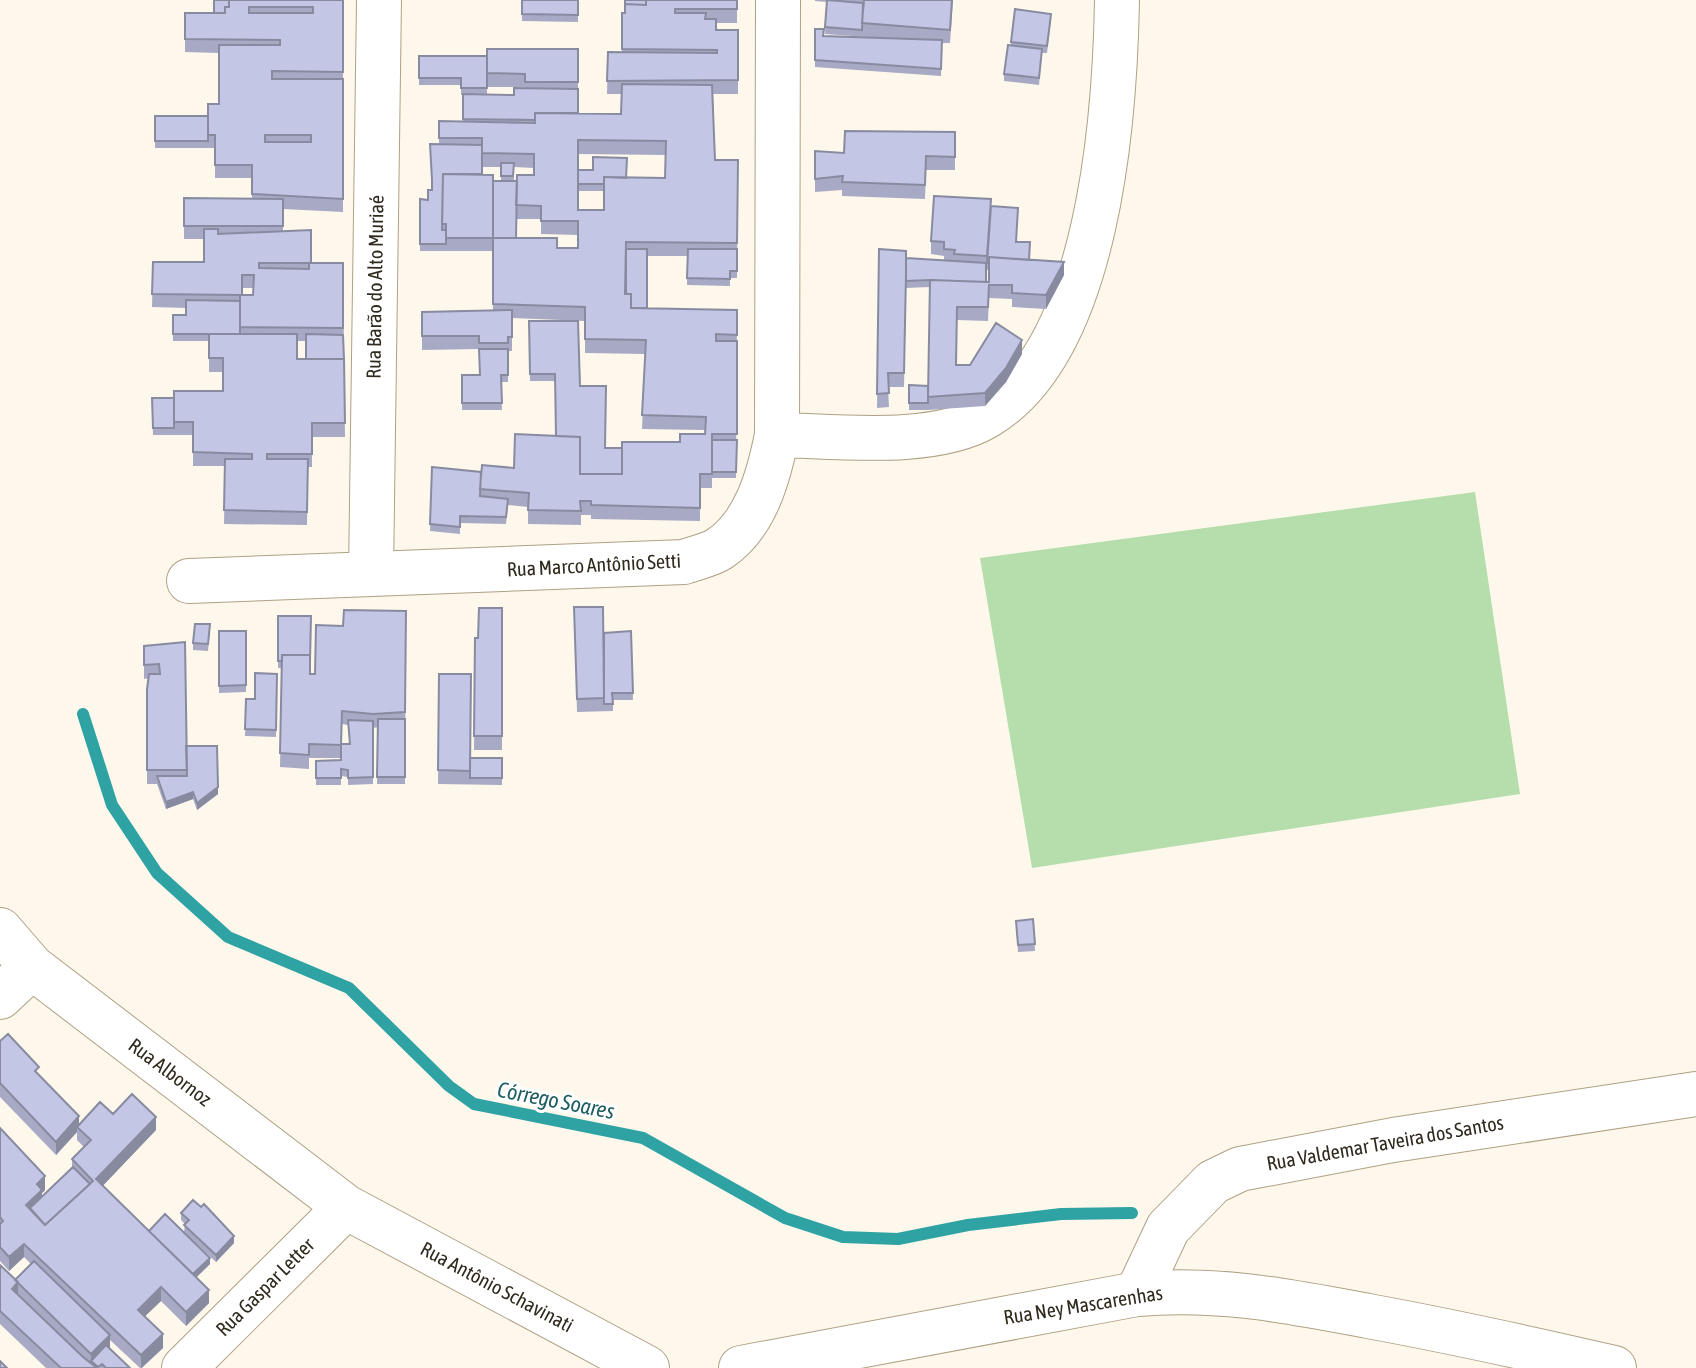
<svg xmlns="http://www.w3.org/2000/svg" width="1696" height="1368" viewBox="0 0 1696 1368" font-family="'Asap Condensed',sans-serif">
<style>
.grass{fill:#b6deac}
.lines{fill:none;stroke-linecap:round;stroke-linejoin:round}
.stream{stroke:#2fa2a4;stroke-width:12}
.minor-casing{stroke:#aea184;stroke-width:46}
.minor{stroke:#fff;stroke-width:44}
.wall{fill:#a8aac5;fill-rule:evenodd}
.shaded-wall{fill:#888ba0}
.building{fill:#c3c6e5;stroke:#888ba0;stroke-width:2;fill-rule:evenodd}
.labels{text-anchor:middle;stroke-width:6;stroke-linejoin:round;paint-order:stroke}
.street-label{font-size:20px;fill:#302a1e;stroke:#fff}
.water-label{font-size:22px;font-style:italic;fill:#1e5d60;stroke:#fff}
</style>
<rect width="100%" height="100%" fill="#fef8ec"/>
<!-- grass -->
<path class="grass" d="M1475 492 1520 794 1032 868 980 558Z"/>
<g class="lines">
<!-- stream -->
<path class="stream" d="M83 714 112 805 157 873 228 937 349 988 449 1086 474 1104 643 1138 785 1218 843 1237 898 1239 968 1225 1061 1214 1132 1213"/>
<defs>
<path id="minor" d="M777 435C837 436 934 448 987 416 1099 349 1115 117 1117 0
M371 574 379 0
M189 581 684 562C695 558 710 555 719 549 756 525 769 475 777 435L778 0
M0 930 32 967 346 1207 647 1368
M0 997 32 967
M1137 1294 1168 1228 1213 1182 1240 1169 1393 1140 1696 1094
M184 1368 346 1207
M741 1368 1137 1294C1219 1287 1287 1301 1368 1316 1450 1331 1532 1349 1614 1368"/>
</defs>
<!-- minor casing -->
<use href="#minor" class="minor-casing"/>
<!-- minor -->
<use href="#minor" class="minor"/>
</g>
<!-- wall -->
<path class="wall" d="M214 0H343V212L283 209V231L311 263H343L345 437H312V467H308L307 525 224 524 225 466H193V435H153L152 398H174L223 391V372H209V341H173V315H186V308L152 307 153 262H204V239H184V198H252V178H215V148H155V116H208L219 104V53L185 52V13H214ZM242 288H253V295H242ZM297 341H306V359H297Z
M522 0H578V22L522 21Z
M582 0H737V23H716V30H738V94H713L715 160H738L737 278H730V286L687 285V256H647V308L737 310 736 478H712V488H700V521L591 519V515H581V525L528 524V507L508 505 506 524 460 523V534L430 531 432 467 481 472 514 468 556 436 555 381H530L529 321 580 386 605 448H622L680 442 705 434V430L642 429 645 354 585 353V321L512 318V351H508V382H501L502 410H462V375H480L479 349 422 350V312L493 310V251H420V199L428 200 432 190 439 144V121L463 122V95H461V85H419V56H487L578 49V113L621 114V94H607L608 52 622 53V13H625V0ZM487 87H525V88L514 95 487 94ZM578 154 666 155 665 178H626L593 170H578ZM482 167H501V181H493L482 174ZM514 167 534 168V175L514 181ZM578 191H604V210H578ZM516 219H541V234L578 235V248H557L516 238Z
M815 0H953L950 43H942L941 76 815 67V29L824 36 867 37 825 34 827 2 815 1Z
M1015 9 1051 21 1047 53H1042L1039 85 1004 81V74L1011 45Z
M955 132V170H926L925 199 842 196V190L815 192V151L844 153Z
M991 206 1029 260 1064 275 1046 309 1012 307V299L989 298 988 321 957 320 956 365H970L1022 354 1006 382 985 406 928 410H909V385L928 386 930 287 906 288 904 387H888L889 407 877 408 879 249 906 258 944 260V256L931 254V241ZM986 270H989V282H986Z
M574 607 604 678 631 631 633 700H613V711L577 712Z
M502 608V750H474L475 638H478Z
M406 611 405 784H377L378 727 373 728V784L348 785V777L341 776V785H316V761L341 760V758H309V769L280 767 282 668H278V616L310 674H315L343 626ZM342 724 348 725 350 744H342Z
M210 630 208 651 193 650V643Z
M219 631H246V692L219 693Z
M185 642 186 746 218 794 197 810 193 799 166 809 157 784H147V689L149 678 144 679V646Z
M277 674 276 737 245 736 246 699H255Z
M439 674 470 758H502V785L438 784Z
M1033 919 1035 951 1018 952 1016 921Z
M0 1041 39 1075 79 1125 113 1114 156 1130 102 1186 149 1231 210 1264 196 1278 209 1303 186 1326 161 1301 145 1316 163 1348 142 1368H140L110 1340V1348L130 1368H46L0 1324V1265L15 1280 31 1264 24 1257 9 1271 0 1261V1128L45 1190 42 1193V1197L72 1169V1159L84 1147 77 1140V1132L56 1155 0 1097Z
M181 1213 234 1243 216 1262 184 1232 185 1224 181 1220Z"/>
<!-- shaded-wall -->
<path class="shaded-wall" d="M1064 262V275L1046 309V295Z
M1022 340V354L1006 382 985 406V393Z
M218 787V794L197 810V803Z
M193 792V799L166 809V802Z
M79 1116V1129L77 1127V1132L56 1155V1142Z
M156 1117V1130L96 1193V1179Z
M45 1176V1190L42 1193V1203L30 1215 26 1205 37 1184Z
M234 1236V1243L216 1262V1255Z
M24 1244V1257L9 1271V1257Z
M210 1258V1264L189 1284V1277Z
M18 1282V1296L12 1289Z
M161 1287V1301L138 1323V1310Z
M209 1290V1303L186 1326V1312Z
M163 1334V1348L141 1368V1355Z
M110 1335V1348L91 1361V1354Z"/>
<!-- building -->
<path class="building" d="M214 0H229V7H225V13H214Z
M229 0H343V72L272 71V79H343V199L252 194V165H215V135H208V104H219V45H280V40L185 39V13H225V7H229ZM249 7H313V13H249ZM265 135H311V142H265Z
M522 0H578V15L522 14Z
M625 0H646V5L625 4Z
M646 0H737V9H675V13H706L705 19H716V30H738V80L607 81 608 52 717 53V50L622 49V13H625V4L646 5Z
M827 0 863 3 862 30 825 27Z
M864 0H952L950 30 862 23Z
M1015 9 1051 14 1047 46 1011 42Z
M815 29H824L823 36 942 40 941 69 815 60Z
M1008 45 1042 49 1039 78 1004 74Z
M487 49H578V82H525V74L487 73Z
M419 56H487V88H461V78H419Z
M622 84 712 85 715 160H738L737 243 626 242 625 294H631V308L737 310V335L716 334V341H737V434H712V474H700V508L591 505V501H580L581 511 528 510 529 493 480 489 482 465 514 468 515 434 580 437V474H622V442H680V434H705L706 417 642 415 646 340 585 339V307L493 304V238H557V248H578V221H541V206L516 205 517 175H534V154L482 153V138H439V121L535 123V113L621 114ZM578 140 666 141 665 178 604 177V210H578Z
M514 88 578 89V113H535V120L463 119V94L514 95Z
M155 116H208V141H155Z
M845 131 955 132V157L926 156 925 185 842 182 843 176 815 179V151L844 153Z
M430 144 482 145V174H443L442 230H446V244H420V199L428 200V190H432V180Z
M593 157 627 158 626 178 604 177V184H578V170H593Z
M501 163H514L513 176H501Z
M443 174 493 175V238H446V224H442Z
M493 181H517L516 238H493Z
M934 196 991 199 987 256 954 254 955 250 944 249V242L931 241Z
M184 198 283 199V226H184Z
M991 206 1018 208 1016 242H1030L1029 260 989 257V263H987Z
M204 229H218V234L311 230V263H343V328L240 327V295L152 294 153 262H204ZM259 263H309V269L259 268ZM242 275H254L253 295H242Z
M626 249H647V308H631V294H626Z
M688 249H737V271H730V279L687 278Z
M879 249 906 251V274L904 373H888L889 393 877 394Z
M989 257 1064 262 1046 295 1012 293V285H989L988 307H957L956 365H970L996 323 1022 340 1006 368 985 393 928 397 930 280 989 282Z
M906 258 986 263V282L931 280 906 281Z
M186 300 240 301V334H173V315H186Z
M512 310V337H508V343H479V336H422V312Z
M529 321H578L580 386H606L605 448H622V474H580V437L556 436 555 374H530Z
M209 334H297V359H344L345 423H312V454H267V459H308L307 512 224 510 225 459H252V454L193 452V422H174V391H223V358H209Z
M306 334 343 335 344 359H306Z
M479 349H508V375H501L502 403H462V375H480Z
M909 385 928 386V403H909Z
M152 398H174V428H153Z
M712 440H737L736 472H712Z
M432 467 481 472 480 496 508 499 506 517 460 516V527L430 524Z
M574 607H603L604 698 577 699Z
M479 608H502V736H474L475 638H478Z
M344 610 406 611 405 712 373 714 342 711 341 745 309 744V755L280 753 282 655H310V674H315L316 625 343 626Z
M278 616H311L310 662V655H282V661H278Z
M195 624H210L208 644 193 643Z
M219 631H246V685L219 686Z
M631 631 633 693H612L613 704H604V633Z
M185 642 187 770H147V689L149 674H160L159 664 144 665V646Z
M255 673 277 674 276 730 245 729 246 699H255Z
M439 674H471L470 771 438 770Z
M378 719H405V777H377Z
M348 720 373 721V777L348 778V770L341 769V778H316V761L341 760V744H350Z
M186 746H217L218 787 197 803 193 792 166 802 157 776H187Z
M470 758H502V778H470Z
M1033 919 1035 944 1018 945 1016 921Z
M8 1034 39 1067 35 1071 79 1116 56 1142 0 1083V1041Z
M132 1094 156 1117 96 1179 209 1290 186 1312 161 1287 138 1310 163 1334 141 1355 24 1244 9 1257 0 1247V1224L3 1221 0 1217V1128L45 1176 37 1184 42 1190 26 1205 45 1225 93 1181 72 1159 91 1140 77 1127 100 1102 113 1114Z
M73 1167 90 1184 45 1225 30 1208Z
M193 1200 201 1207 204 1204 234 1236 216 1255 184 1225 189 1220 181 1213Z
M165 1214 210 1258 193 1274 149 1231Z
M34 1261 110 1335 91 1354 15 1280Z
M0 1265 18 1282 12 1289 83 1357 97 1368H61L0 1311Z
M106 1345 130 1368H106L102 1364 98 1367 91 1361Z
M0 1361 7 1368H0Z"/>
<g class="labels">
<!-- street labels -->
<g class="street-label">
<text transform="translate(375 287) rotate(-89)" y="7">Rua Barão do Alto Muriaé</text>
<text transform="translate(594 565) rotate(-3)" y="7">Rua Marco Antônio Setti</text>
<text transform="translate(170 1072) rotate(37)" y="7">Rua Albornoz</text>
<text transform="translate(1385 1143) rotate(-10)" y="7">Rua Valdemar Taveira dos Santos</text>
<text transform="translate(265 1287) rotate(-45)" y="7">Rua Gaspar Letter</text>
<text transform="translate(497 1287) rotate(28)" y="7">Rua Antônio Schavinati</text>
<text transform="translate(1083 1305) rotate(-9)" y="7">Rua Ney Mascarenhas</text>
</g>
<!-- water labels -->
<g class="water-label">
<text transform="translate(556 1100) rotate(11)" y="8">Córrego Soares</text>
</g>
</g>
</svg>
